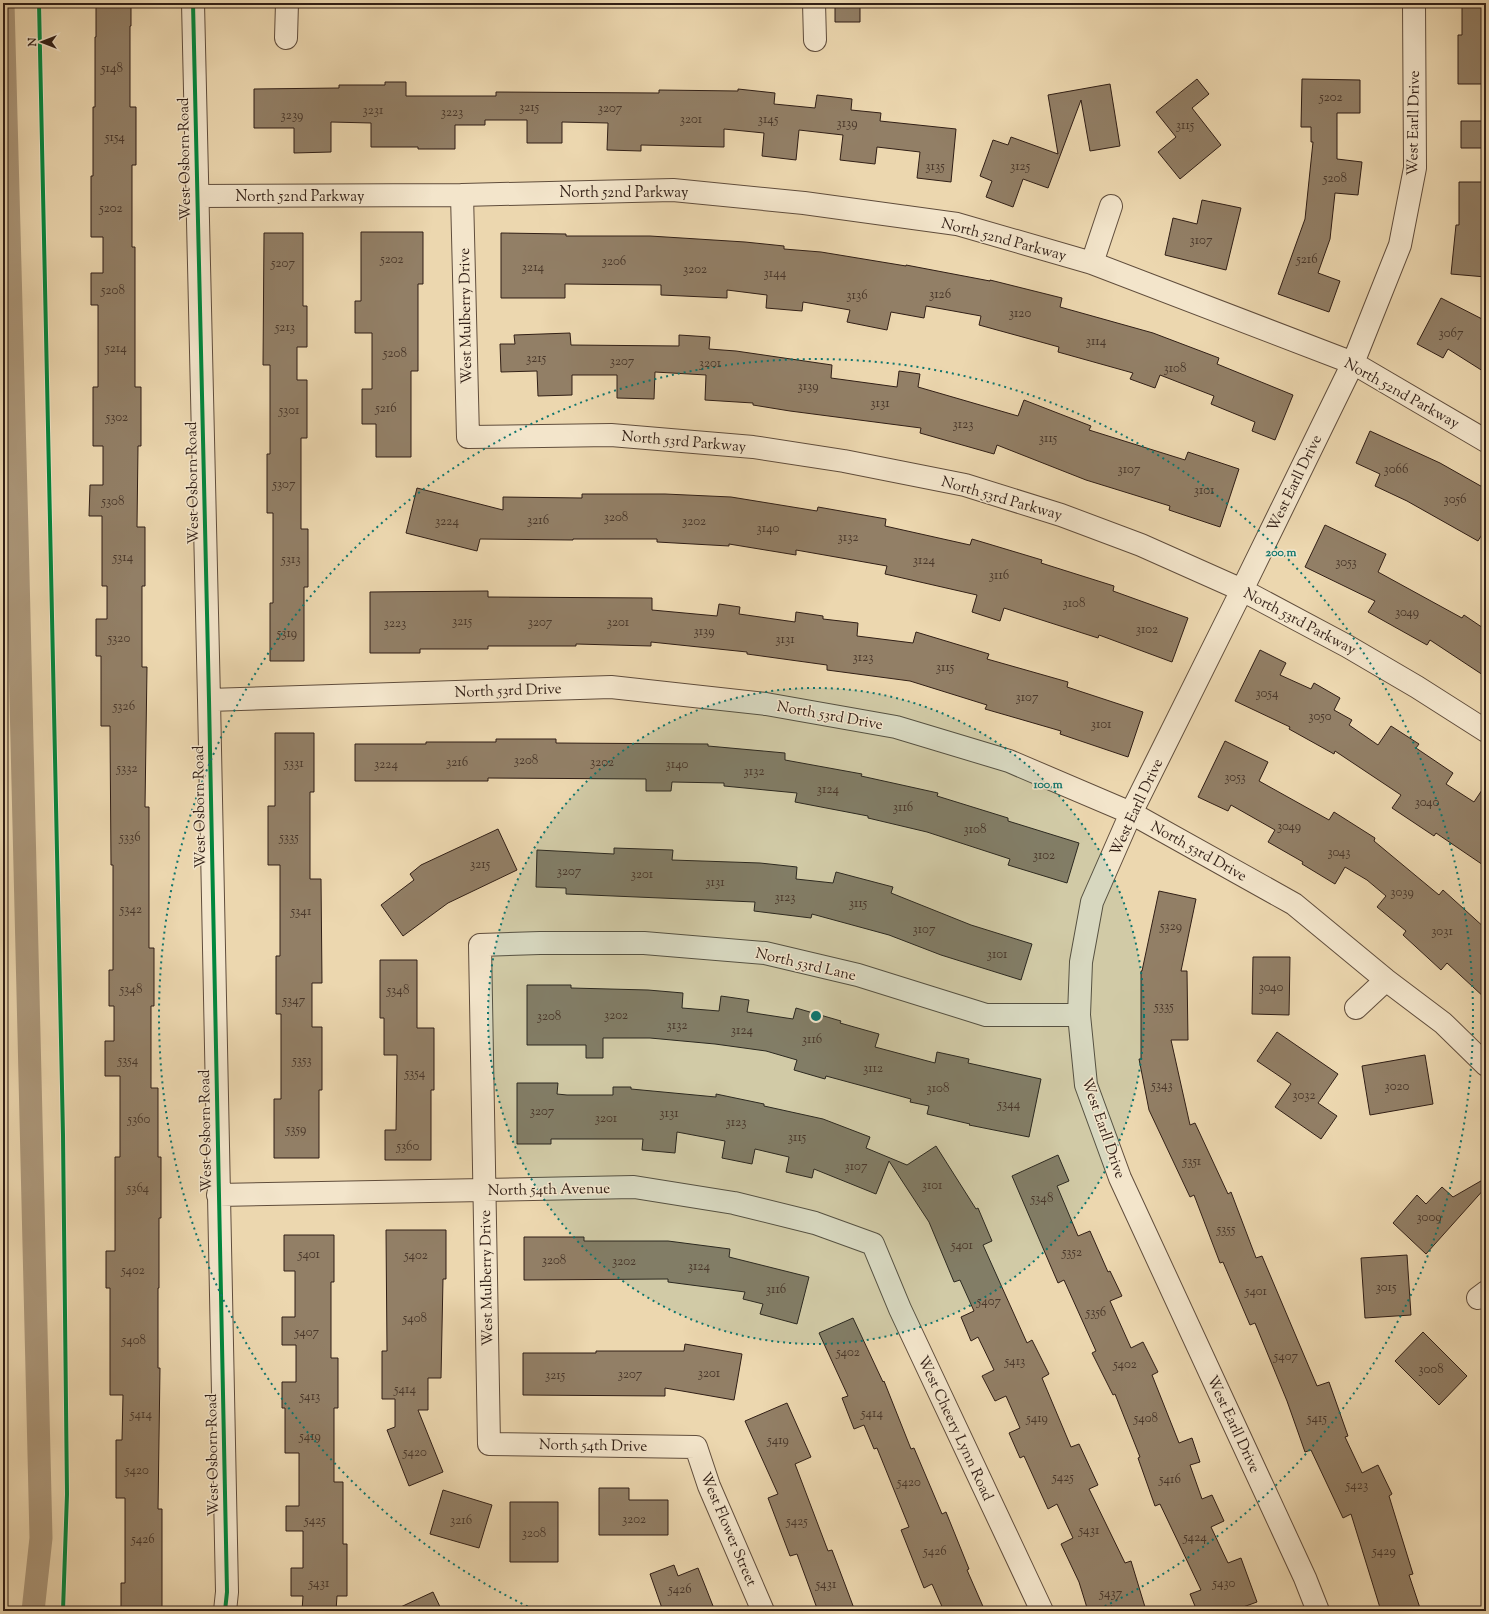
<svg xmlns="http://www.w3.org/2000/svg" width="1489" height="1614" viewBox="0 0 1489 1614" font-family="'Sorts Mill Goudy',serif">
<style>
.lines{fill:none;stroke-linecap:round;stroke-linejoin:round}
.canal{stroke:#ac987b;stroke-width:23}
.building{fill:#927f66;stroke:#311f16}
.minor-casing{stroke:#604d3c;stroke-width:24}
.minor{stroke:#f3e5cb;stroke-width:22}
.cycleway-casing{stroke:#f3e5cb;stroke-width:6}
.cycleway{stroke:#00873e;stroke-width:4}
.ring{fill:none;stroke:#0f766e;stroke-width:2;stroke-dasharray:2 4}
.labels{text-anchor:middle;stroke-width:3;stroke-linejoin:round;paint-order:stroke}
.number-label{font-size:13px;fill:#49372a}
.street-label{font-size:15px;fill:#311f16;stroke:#f3e5cb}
.centre{fill:#0f766e;stroke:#f3e5cb;stroke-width:2}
.ring-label{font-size:12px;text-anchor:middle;font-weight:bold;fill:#0f766e;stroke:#f3e5cb;stroke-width:3;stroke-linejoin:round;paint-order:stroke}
</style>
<rect width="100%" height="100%" fill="#ecd7af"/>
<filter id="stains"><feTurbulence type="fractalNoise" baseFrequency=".005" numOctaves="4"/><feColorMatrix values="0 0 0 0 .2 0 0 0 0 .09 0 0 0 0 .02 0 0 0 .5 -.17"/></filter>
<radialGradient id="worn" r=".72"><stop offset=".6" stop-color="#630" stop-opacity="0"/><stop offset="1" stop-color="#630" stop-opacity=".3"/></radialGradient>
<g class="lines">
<!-- canal -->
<path class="canal" d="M3 3 17 532 41 1538 33 1611"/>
</g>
<!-- building -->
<path class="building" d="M96 3H131V26H130V107H136V165H132V247H135V387H141V446H138L137 527H145V586H142V667H147L145 807H149V948H154V1006H151V1088H158V1157H161V1218H159V1288H158V1368H160L158 1509H162V1611H121V1583H125V1498H116V1440H122L123 1395H110V1288H106V1251H115V1157H120V1076H105V1041H114V1006H109V970H113V865H111L110 726H101V656H96V619H107V586H102V516H89L90 485H103V446H93V387H98V305H91V273H103V237H91V176H93V107H95V37H96Z
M835 3H860V22H835Z
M1462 3H1486V84H1458V35H1462Z
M1197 79 1209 94 1192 108 1221 145 1180 179 1158 152 1176 137 1156 112Z
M1302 79 1360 80V113H1337V159L1362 162 1358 195 1335 193 1330 239 1318 273 1340 281 1329 312 1278 294 1305 219 1313 142H1311V127H1301Z
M385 82H406V96H496V92L659 93V90L738 91V89L775 93 774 104 815 108 817 95 852 99 851 110 881 113 880 121 956 129 951 182 917 178 920 152 877 147 875 164 840 160 843 135 799 130 796 160 762 156 764 133 724 129V147L641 145V151L607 150 608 123 562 122V143H527V120H485V125H455V149H418V147H371V123L331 122V152L294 153V128H254V89L339 88V85H385Z
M1110 84 1120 146 1090 151 1081 100 1048 188 1023 179 1013 207 986 197 992 181 980 176 993 140 1008 145 1011 137 1058 154 1048 95Z
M1461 121H1486V148H1461Z
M1459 182H1486V277L1451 274 1456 225H1459Z
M1202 200 1241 208 1226 270 1165 255 1173 218 1197 224Z
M361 232H423V284H418V371H411V457H376V424H362V389H372V333H355V301H361Z
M264 233H303V306H307V347H297V380H307V438H301V529H308V587H304V661H270V603H273V513H267V454H270V365H263Z
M501 233 566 234V236H650L745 242 784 246V249L821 252 906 266V265L990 281V280L1062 298 1060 307 1153 333 1219 358 1217 364 1293 395 1275 440 1252 431 1255 422 1211 404 1214 396 1160 375 1155 388 1130 379 1133 373 1058 352 1059 347 979 325 981 316 926 306 924 318 891 312 887 330 847 322 850 310 803 302 802 311 766 308 767 295 727 290V298L661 295V285L565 284V298H501Z
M1441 298 1486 321V373L1448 349 1443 358 1417 344Z
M570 333 571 345 679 346V335L710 337 709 349 736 351 832 365 831 378 897 387 899 371 920 374 918 387 1018 416 1024 400 1091 426 1089 430 1185 460 1188 452 1239 469 1220 527 1169 510 1170 506 1086 480 997 445 994 454 920 433 921 428 790 411 753 405V403L705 400 706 375 655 372 654 399 617 398V375H572V395L538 396 537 371 501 372 500 344H515L514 335Z
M1370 431 1440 463 1486 489V528L1478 541 1407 501 1375 486 1380 474 1356 463Z
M417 488 503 510V497L582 498V494H665L731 497 817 511 818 507 886 519 885 526 970 545 972 539 1042 560 1041 563 1114 586 1113 591 1188 618 1172 662 1099 635 1098 638 1004 608 1000 621 972 612 977 595 885 574 887 566 796 550V555L729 544V546L657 542V539H573V540L480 539 477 551 406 533Z
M1325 525 1386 554 1378 572 1462 618 1464 615 1486 630V677L1430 640 1427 645 1368 612 1375 601 1305 567Z
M488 591V597L652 598V610L717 616 719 604 740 607 739 614 795 622 796 612 823 616V619L858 623 857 636 913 643 916 632 989 654 987 659 1068 682 1067 687 1143 712 1128 757 1060 734 1061 731 985 709 987 705 910 681 827 670V665L747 654V652L651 642V646L576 644V646H488V649H420V653H370V592Z
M1260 650 1286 663 1280 675 1311 689 1314 683 1340 698 1334 710 1352 720 1349 725 1378 745 1391 726 1419 744 1416 748 1453 773 1446 784 1474 802 1486 784V867L1436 833 1434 836 1392 808 1401 795 1335 751 1334 754 1289 729 1290 727 1235 701Z
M275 733H314V792H310V879H321L322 983H312V1027H322V1090H319V1158H274V1099H281V1014H276V956H280V865H268V806H275Z
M496 739H556V743L708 744V746L785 753V760L862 774 861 776 938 793 937 796 1008 818V821L1079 843 1067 883 1008 865 1010 859 927 832 868 818V816L795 802 797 793 724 786V783L672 782 671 791H646V779L488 778V781H355V744H426V742H496Z
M1225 741 1268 762 1259 781 1329 820 1334 812 1375 838 1374 841 1439 895 1443 890 1486 929V999L1447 963 1441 970 1403 935 1406 931 1377 907 1386 896 1367 880 1345 867 1335 884 1302 864 1303 862 1268 842 1275 830 1231 805 1228 811 1198 797Z
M498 829 517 870 448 903 403 936 381 905 414 880 410 874 421 865Z
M614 848 673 850 672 860 760 863 797 867 796 879 833 883 836 872 893 887 891 893 971 925 1032 944 1021 980 941 955 889 935 812 914 811 918 754 911 755 902 566 894V888L536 887 537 850 614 854Z
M1159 891 1196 899 1181 971H1187L1188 1040H1171L1190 1125 1195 1123 1228 1194 1231 1192 1256 1258 1262 1256 1317 1386 1329 1382 1348 1436 1345 1437 1362 1473 1378 1465 1392 1494 1389 1496 1413 1574 1409 1575 1421 1611H1381L1351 1514 1343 1518 1311 1450 1305 1452 1287 1401 1255 1323 1250 1325 1223 1262 1220 1263 1194 1195 1190 1197 1149 1110 1139 1059H1141V971H1142Z
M1253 957H1290L1289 1015 1252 1014Z
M380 960H417V1028H434V1090H431V1160H385V1130H396L397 1055H384V1018H380Z
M527 985H571V988L648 990 683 993 682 1008 719 1011 721 996 749 1000 747 1012 793 1019 796 1008 841 1021 840 1023 879 1034 875 1047 935 1063 937 1052 969 1059 968 1063 1041 1079 1029 1137 969 1125 970 1124 927 1114 929 1106 910 1102 911 1099 826 1076 825 1079 794 1070 797 1060 766 1051 715 1044 650 1038H603V1058H586V1045H527Z
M1277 1032 1338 1074 1318 1103 1337 1116 1321 1139 1275 1107 1291 1084 1257 1061Z
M1425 1055 1433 1104 1370 1115 1362 1066Z
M517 1083H558L557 1094 567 1095H613V1087H631V1089L716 1097V1094L764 1104V1106L823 1119 870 1137 866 1148 907 1165 936 1146 976 1209 978 1208 992 1241 983 1245 1027 1343 1032 1340 1049 1374 1042 1378 1071 1447 1079 1444 1098 1485 1089 1489 1125 1563 1131 1561 1145 1607 1133 1611H1114L1112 1606 1096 1611H1088L1079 1582 1061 1544 1073 1538 1057 1504 1048 1509 1024 1456 1020 1458 1009 1433 1020 1428 1006 1396 995 1401 982 1376 994 1370 978 1337 971 1341 961 1317 974 1311 960 1280 954 1282 929 1222 889 1161 876 1194 814 1169 812 1178 786 1172 789 1157 755 1149 752 1164 722 1158 725 1141 677 1132 675 1153 642 1150 643 1139H551V1144H517Z
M1058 1155 1069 1181 1057 1186 1078 1236 1090 1231 1108 1272 1110 1271 1122 1296 1110 1301 1131 1348 1143 1342 1158 1372 1152 1375 1179 1443 1192 1438 1200 1462 1190 1465 1202 1499 1212 1495 1224 1521 1211 1527 1228 1563 1241 1558 1257 1602 1232 1611H1197L1190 1594 1201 1590 1160 1504 1155 1506 1138 1458 1140 1457 1115 1394 1113 1395 1092 1353 1096 1351 1064 1280 1058 1283 1012 1176Z
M1486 1178V1187L1426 1254 1393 1223 1417 1195 1426 1204 1442 1187 1453 1197Z
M386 1230H446V1279H443L441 1378H428V1410H418L443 1472 409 1486 387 1430 395 1427V1399H382V1351H387Z
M284 1235H334V1282H331V1358H338V1408H334V1482H343V1544H347V1596H337L336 1611H302L303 1596H291V1568H303V1531H286V1506H299V1453H285V1408H282V1382H296V1345H282V1317H295V1271H284Z
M524 1237H584V1241H668L730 1249 729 1257 809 1277 797 1324 760 1314 763 1304 743 1299 745 1292 668 1282V1279L524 1280Z
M1407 1255 1411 1315 1365 1318 1361 1258Z
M853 1318 883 1382 884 1381 911 1449 914 1448 942 1514 946 1512 969 1569 967 1570 985 1611H944L932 1584 924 1588 901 1530 909 1527 877 1448 874 1449 864 1425 854 1429 842 1398 848 1396 819 1333Z
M1423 1332 1467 1376 1439 1405 1395 1361Z
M685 1344 742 1354 734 1400 665 1388V1396L523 1395V1353H596V1351H684Z
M787 1403 811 1457 795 1464 828 1551 832 1550 855 1611H818L797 1554 790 1556 768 1498 778 1494 745 1421Z
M599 1488H629V1500H668V1535H599Z
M443 1490 492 1505 479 1548 430 1534Z
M510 1502H558V1562H510Z
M674 1565 678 1576 698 1568 715 1611H663L650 1574Z
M433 1592 442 1611H392Z"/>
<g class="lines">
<defs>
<path id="minor" d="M193 3 209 700 227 1592 225 1611
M814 3 815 40
M286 38 287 3
M462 195 468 437 611 435 753 447 844 461 965 485 1061 515 1141 545 1242 590 1347 646 1417 687 1486 731
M197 196 462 195 673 190 804 203 957 224 1092 263 1353 363 1486 441
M1092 263 1111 206
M209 700 611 687 766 704 896 727 1009 761 1131 813 1294 904 1386 980 1443 1023 1486 1065
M1356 1008 1386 980
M218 1195 634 1187 734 1203 815 1223 873 1244 900 1309 1042 1611
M1478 1298 1486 1292
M763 1611 709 1486 696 1447 489 1444 480 945 540 943H644L765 953 858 975 986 1015H1079
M1318 1611 1305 1578 1120 1178 1086 1085 1079 1015 1081 962 1092 902 1131 813 1242 590 1353 363 1400 245 1415 168 1414 3"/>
</defs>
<!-- minor casing -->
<use href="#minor" class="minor-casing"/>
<!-- minor -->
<use href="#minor" class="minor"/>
<defs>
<path id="cycleway" d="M39 3 63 1135 67 1494 63 1611
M193 3 209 700 227 1592 225 1611"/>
</defs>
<!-- cycleway casing -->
<use href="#cycleway" class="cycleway-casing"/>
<!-- cycleway -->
<use href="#cycleway" class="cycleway"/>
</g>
<!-- distance rings -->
<circle cx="816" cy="1016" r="328" fill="#0f766e" fill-opacity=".12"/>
<g class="ring">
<circle cx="816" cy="1016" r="328"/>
<path d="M533 1609A657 657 0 1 1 1099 1609"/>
</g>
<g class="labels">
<!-- number labels -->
<g class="number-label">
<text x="112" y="72">5148</text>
<text x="1331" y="101">5202</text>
<text x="529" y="111">3215</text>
<text x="610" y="112">3207</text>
<text x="373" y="114">3231</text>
<text x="452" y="116">3223</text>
<text x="292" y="119">3239</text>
<text x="691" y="123">3201</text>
<text x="768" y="123">3145</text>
<text x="847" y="127">3139</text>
<text x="1185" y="129">3115</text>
<text x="115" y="141">5154</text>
<text x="935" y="170">3135</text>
<text x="1020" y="170">3125</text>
<text x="1335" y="182">5208</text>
<text x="111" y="212">5202</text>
<text x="1201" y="244">3107</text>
<text x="392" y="263">5202</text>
<text x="1307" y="263">5216</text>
<text x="614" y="265">3206</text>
<text x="283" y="267">5207</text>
<text x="533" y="271">3214</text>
<text x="695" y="273">3202</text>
<text x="775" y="277">3144</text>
<text x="113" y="294">5208</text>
<text x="940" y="298">3126</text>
<text x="857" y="299">3136</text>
<text x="1020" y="317">3120</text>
<text x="285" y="331">5213</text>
<text x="1451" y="337">3067</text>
<text x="1096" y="345">3114</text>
<text x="116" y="352">5214</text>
<text x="395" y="357">5208</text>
<text x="536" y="362">3215</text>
<text x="622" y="365">3207</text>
<text x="710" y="367">3201</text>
<text x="1175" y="372">3108</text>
<text x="808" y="390">3139</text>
<text x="880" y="407">3131</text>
<text x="386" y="412">5216</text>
<text x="289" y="414">5301</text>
<text x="117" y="421">5302</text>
<text x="963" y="428">3123</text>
<text x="1048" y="442">3115</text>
<text x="1129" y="473">3107</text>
<text x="1396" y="473">3066</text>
<text x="284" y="488">5307</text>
<text x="1204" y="494">3101</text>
<text x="1455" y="503">3056</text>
<text x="113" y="505">5308</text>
<text x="616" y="521">3208</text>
<text x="538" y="524">3216</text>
<text x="447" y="525">3224</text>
<text x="694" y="525">3202</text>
<text x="768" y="532">3140</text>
<text x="848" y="541">3132</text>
<text x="123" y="561">5314</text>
<text x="291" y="563">5313</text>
<text x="924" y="564">3124</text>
<text x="1346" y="566">3053</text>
<text x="999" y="579">3116</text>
<text x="1074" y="607">3108</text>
<text x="1407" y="616">3049</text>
<text x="462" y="625">3215</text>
<text x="540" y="626">3207</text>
<text x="618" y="626">3201</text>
<text x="395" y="627">3223</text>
<text x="1147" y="633">3102</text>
<text x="704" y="635">3139</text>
<text x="287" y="637">5319</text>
<text x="119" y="642">5320</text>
<text x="785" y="643">3131</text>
<text x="863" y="661">3123</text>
<text x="945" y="671">3115</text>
<text x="1267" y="697">3054</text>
<text x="1027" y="701">3107</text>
<text x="124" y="710">5326</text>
<text x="1320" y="720">3050</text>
<text x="1101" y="728">3101</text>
<text x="526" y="764">3208</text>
<text x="457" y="766">3216</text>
<text x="602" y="766">3202</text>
<text x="294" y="767">5331</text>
<text x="386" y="768">3224</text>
<text x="677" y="768">3140</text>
<text x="127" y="772">5332</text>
<text x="754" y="775">3132</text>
<text x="1235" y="781">3053</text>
<text x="828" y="793">3124</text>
<text x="1427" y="806">3040</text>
<text x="903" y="811">3116</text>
<text x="1289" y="830">3049</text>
<text x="975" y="833">3108</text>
<text x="130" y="841">5336</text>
<text x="289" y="841">5335</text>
<text x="1339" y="856">3043</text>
<text x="1044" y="859">3102</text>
<text x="480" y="868">3215</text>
<text x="569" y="875">3207</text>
<text x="642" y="878">3201</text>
<text x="715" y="886">3131</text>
<text x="1402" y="896">3039</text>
<text x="785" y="901">3123</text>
<text x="858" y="907">3115</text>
<text x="131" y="913">5342</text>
<text x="301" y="915">5341</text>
<text x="1171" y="930">5329</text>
<text x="924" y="933">3107</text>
<text x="1442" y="935">3031</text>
<text x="997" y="958">3101</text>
<text x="1271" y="991">3040</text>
<text x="131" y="993">5348</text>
<text x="398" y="994">5348</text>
<text x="294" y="1004">5347</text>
<text x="1164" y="1010">5335</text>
<text x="616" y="1019">3202</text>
<text x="549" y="1020">3208</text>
<text x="677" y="1029">3132</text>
<text x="742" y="1034">3124</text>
<text x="812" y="1043">3116</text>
<text x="128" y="1064">5354</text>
<text x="302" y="1064">5353</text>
<text x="873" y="1072">3112</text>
<text x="415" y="1077">5354</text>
<text x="1162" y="1089">5343</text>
<text x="1397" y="1090">3020</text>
<text x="938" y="1092">3108</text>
<text x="1304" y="1099">3032</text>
<text x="1009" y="1108">5344</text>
<text x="542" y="1115">3207</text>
<text x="669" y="1117">3131</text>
<text x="606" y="1122">3201</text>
<text x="139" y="1123">5360</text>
<text x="736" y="1126">3123</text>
<text x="296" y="1133">5359</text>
<text x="797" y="1141">3115</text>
<text x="408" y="1150">5360</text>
<text x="1192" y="1165">5351</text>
<text x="856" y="1170">3107</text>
<text x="932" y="1189">3101</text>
<text x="138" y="1192">5364</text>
<text x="1042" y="1202">5348</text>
<text x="1429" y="1221">3009</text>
<text x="1226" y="1233">5355</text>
<text x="962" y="1249">5401</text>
<text x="1072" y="1256">5352</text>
<text x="309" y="1258">5401</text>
<text x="416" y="1259">5402</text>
<text x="554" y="1264">3208</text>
<text x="624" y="1265">3202</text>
<text x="699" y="1270">3124</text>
<text x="133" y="1274">5402</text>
<text x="1386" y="1291">3015</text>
<text x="776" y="1293">3116</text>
<text x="1256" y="1295">5401</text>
<text x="989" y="1305">5407</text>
<text x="1096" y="1316">5356</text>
<text x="415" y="1322">5408</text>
<text x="307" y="1336">5407</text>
<text x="134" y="1344">5408</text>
<text x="848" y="1356">5402</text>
<text x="1286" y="1360">5407</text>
<text x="1015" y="1365">5413</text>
<text x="1125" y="1368">5402</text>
<text x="1431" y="1373">3008</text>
<text x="709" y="1377">3201</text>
<text x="630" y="1378">3207</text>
<text x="555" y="1379">3215</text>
<text x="405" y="1393">5414</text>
<text x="310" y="1400">5413</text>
<text x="872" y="1417">5414</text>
<text x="141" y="1418">5414</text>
<text x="1037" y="1422">5419</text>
<text x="1146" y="1422">5408</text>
<text x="1317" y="1422">5415</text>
<text x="310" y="1440">5419</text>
<text x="778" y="1444">5419</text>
<text x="415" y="1456">5420</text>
<text x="137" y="1474">5420</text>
<text x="1063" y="1481">5425</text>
<text x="1170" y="1483">5416</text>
<text x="909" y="1486">5420</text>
<text x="1357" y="1489">5423</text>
<text x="634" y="1523">3202</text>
<text x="315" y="1524">5425</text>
<text x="461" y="1524">3216</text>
<text x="797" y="1525">5425</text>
<text x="1089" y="1534">5431</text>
<text x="534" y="1537">3208</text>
<text x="1195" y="1541">5424</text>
<text x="143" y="1543">5426</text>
<text x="935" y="1555">5426</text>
<text x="1384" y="1555">5429</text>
<text x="319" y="1587">5431</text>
<text x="1224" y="1587">5430</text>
<text x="826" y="1588">5431</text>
<text x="680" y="1593">5426</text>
<text x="1111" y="1597">5437</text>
</g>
<!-- street labels -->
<g class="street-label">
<text transform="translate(1413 123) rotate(-89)" y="5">West Earll Drive</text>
<text transform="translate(184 159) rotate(-91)" y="5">West Osborn Road</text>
<text x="624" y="197">North 52nd Parkway</text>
<text x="300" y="201">North 52nd Parkway</text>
<text transform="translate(1004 239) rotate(15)" y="5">North 52nd Parkway</text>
<text transform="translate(465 316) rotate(-91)" y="5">West Mulberry Drive</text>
<text transform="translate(1402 393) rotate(29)" y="5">North 52nd Parkway</text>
<text transform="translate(684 441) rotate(5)" y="5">North 53rd Parkway</text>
<text transform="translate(192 483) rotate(-91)" y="5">West Osborn Road</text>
<text transform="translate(1294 483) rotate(-64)" y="5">West Earll Drive</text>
<text transform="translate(1002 498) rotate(16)" y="5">North 53rd Parkway</text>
<text transform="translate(1300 621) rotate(28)" y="5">North 53rd Parkway</text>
<text transform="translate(508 690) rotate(-2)" y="5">North 53rd Drive</text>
<text transform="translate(830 715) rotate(10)" y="5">North 53rd Drive</text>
<text transform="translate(199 807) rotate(-91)" y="5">West Osborn Road</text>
<text transform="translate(1136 807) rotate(-65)" y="5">West Earll Drive</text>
<text transform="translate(1199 851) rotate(29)" y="5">North 53rd Drive</text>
<text transform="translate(806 964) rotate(13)" y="5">North 53rd Lane</text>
<text transform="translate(1104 1128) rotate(71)" y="5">West Earll Drive</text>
<text transform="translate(205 1131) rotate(-91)" y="5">West Osborn Road</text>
<text transform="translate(549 1189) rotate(-1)" y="5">North 54th Avenue</text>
<text transform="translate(486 1278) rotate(-91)" y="5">West Mulberry Drive</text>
<text transform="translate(1234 1424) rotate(65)" y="5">West Earll Drive</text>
<text transform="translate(956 1428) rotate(65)" y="5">West Cheery Lynn Road</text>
<text transform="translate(593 1445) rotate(1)" y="5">North 54th Drive</text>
<text transform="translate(212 1455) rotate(-91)" y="5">West Osborn Road</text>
<text transform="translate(729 1529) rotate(67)" y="5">West Flower Street</text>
</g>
</g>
<circle cx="816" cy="1016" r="6" class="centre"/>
<g class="ring-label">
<text x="1281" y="556">200 m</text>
<text x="1048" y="788">100 m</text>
</g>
<!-- margin -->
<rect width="1489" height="1614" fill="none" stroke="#ecd7af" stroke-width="16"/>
<rect x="4" y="4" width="1481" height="1606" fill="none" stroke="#311f16" stroke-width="2"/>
<rect x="8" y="8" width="1473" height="1598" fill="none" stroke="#311f16"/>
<!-- north arrow -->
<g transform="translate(42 42) rotate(270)" stroke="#f3e5cb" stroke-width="3" paint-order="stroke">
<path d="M0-3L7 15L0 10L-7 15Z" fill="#311f16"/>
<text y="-6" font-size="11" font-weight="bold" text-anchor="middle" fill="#311f16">N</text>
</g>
<rect width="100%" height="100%" filter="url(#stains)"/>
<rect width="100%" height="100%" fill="url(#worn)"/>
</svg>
